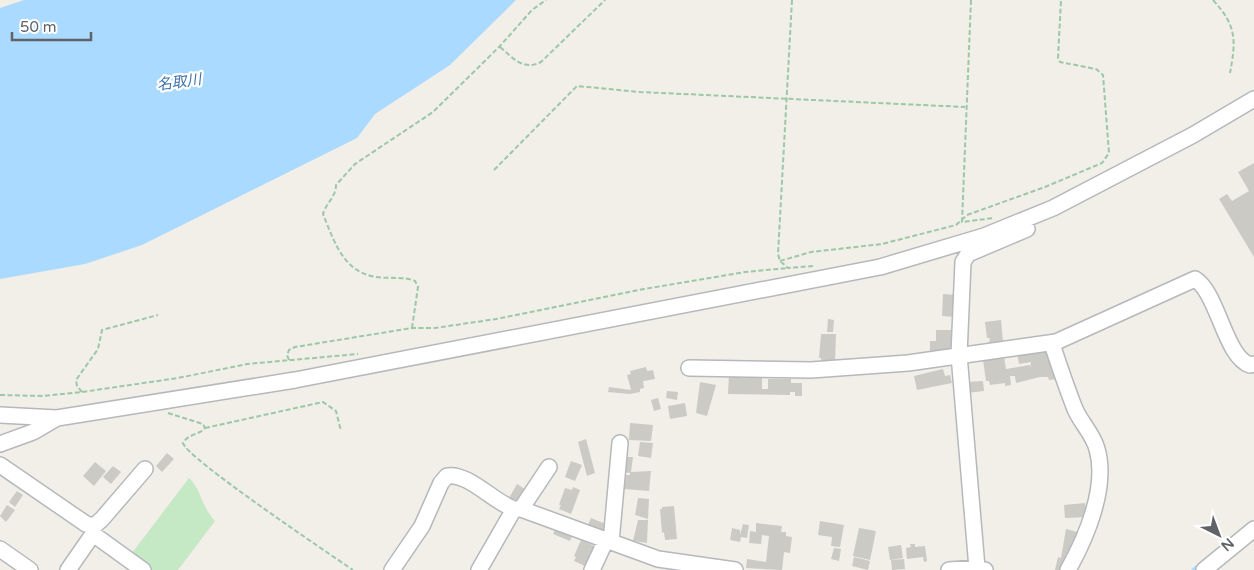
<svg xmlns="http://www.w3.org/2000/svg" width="1254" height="570" viewBox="0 0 1254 570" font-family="'Varela Round','Noto Sans JP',sans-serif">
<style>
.green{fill:#c5e8c5}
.water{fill:#aadaff}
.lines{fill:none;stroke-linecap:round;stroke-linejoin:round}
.stream{stroke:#aadaff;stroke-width:3}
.building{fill:#cccac5}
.minor-casing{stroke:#b5b8bc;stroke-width:18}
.path{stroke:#9cc7a9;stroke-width:2;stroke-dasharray:5 2.5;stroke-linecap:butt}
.minor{stroke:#fff;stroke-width:15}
.labels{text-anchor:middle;stroke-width:4.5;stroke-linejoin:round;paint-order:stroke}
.water-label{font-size:15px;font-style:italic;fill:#4174aa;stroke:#fff}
</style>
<rect width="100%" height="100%" fill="#f1efe8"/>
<!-- green -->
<path class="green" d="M189 478C200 487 202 508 215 521L178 570H148L129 557Z"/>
<!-- water -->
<path class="water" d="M24 0H516L450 65 375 114 357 138 142 245 85 264 0 279V8Z"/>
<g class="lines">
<!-- stream -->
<path class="stream" d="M1193 570 1199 565"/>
</g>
<!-- building -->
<path class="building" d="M1254 163V257L1219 199 1227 194 1232 201 1249 191 1238 172Z
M943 294 956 295V317L942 316Z
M828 319 834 320 833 332H827Z
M1001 320 1003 342 988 348 990 338H987L985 322Z
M936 330H953V351H930V341H936Z
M821 334H836L835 364 822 366 821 358H819Z
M1053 349 1058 379 1049 380 1048 377H1040L1016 383 1015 376H1010L1011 385 1005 386V383L990 385 989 381H986L983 360 1004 357 1006 369 1030 365V368L1031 362 1019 364 1017 352Z
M646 367 647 371 653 370 655 379 643 381 644 388 640 389V392L630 394 608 392 609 387 631 390 627 375 631 374 630 371Z
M943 369 945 376 950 375 952 383 917 390 914 376Z
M729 373 742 374V378H762V389H768V379H791V383H802V396H795V392H790V395L728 394Z
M983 381 984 391 967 393 966 382Z
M700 382 716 385 707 416 696 413Z
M667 391 678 392 677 400 666 398Z
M658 398 661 409 654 411 651 400Z
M685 403 687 416 670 419 668 406Z
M630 423 653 425 651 441 629 440Z
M586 439 595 473 587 476 578 442Z
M640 442 653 443 651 458 638 456Z
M167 453 174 459 162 472 156 466Z
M625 457H633L631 472 651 471 649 491 624 489 626 475H630V473L623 472Z
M571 461 582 465 575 481 565 477Z
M95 462 106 471 94 486 83 476Z
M113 466 121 472 111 484 103 477Z
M517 484 528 491 519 505 509 498Z
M573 487 580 490 571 514 559 509 561 505H559L565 488 572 490Z
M17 491 23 495 15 507 9 502Z
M638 498 649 499 648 519 635 515Z
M1085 503 1088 517 1065 518 1064 505Z
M7 505 15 510 6 522 0 516Z
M674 506 677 539 665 540 664 532 662 533 660 509H662V507Z
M591 518 608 525 604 535 587 527Z
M638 520H648L647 543 633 541Z
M820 521 844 525 840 547 831 546 832 537 818 535Z
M756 523 782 526 781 532H786V536L792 537 790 553 784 552 782 570 746 568 747 559 766 562 769 536 762 535 761 544 749 543 750 531 756 532Z
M743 524 749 525 747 538 741 537 740 542 730 540 732 528 740 530V535Z
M557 525 574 531 570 541 553 534Z
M859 528 876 531 870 560 853 556Z
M1066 529 1081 533 1069 570H1055L1058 557 1061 558Z
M581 540 597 547 589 564 587 563 585 566 574 561 576 557 574 556Z
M910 544H915V547L925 546 927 561 924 562 923 557 907 559 906 548 911 547Z
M901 545 903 558 890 560 888 547Z
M834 548 841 549 839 561 831 559Z
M854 557 870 561 868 570 852 566Z
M904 559 905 569 892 570 891 560Z"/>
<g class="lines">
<defs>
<path id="minor" d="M689 368 811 370 908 363 1056 342
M0 415 57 418 295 380 880 267 984 236 1053 208 1193 135 1254 99
M0 444 33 432 57 418
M0 465 86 524 94 526 102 519 145 469
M549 467 521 509 606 540 592 570
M606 540 658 559 735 570
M611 542 620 443
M0 549 30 570
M977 568 959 355 963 262 968 254 1027 229
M68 570 93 534 143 570
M392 570 422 526 441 483 447 476C467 472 494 502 514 509
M479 570 514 509H521
M949 570 977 568 985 570
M1068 570C1086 538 1108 487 1097 449 1093 434 1081 423 1075 409 1067 389 1060 368 1053 347L1056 342 1195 279C1218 293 1225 357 1250 365L1254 364
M1204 570 1254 529"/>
</defs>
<!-- minor casing -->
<use href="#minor" class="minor-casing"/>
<!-- path -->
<path class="path" d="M792 0 778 254 780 261 788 268 813 266
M971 0 962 222 994 218
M1213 0C1237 26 1236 41 1230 73
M500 47C513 58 523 71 541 62L605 0
M494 170 577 86 640 92 965 107
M780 261 811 252 882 244 956 225 967 215 1045 187 1102 163 1109 153 1103 75 1096 69 1060 62 1058 58 1061 0
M412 328 418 287 415 281C403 276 389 279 376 277 343 272 334 241 323 214 326 203 336 197 336 185L355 164 433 112 500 46 532 10 546 0
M289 360 287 355 289 350 295 347 412 328H435L496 319 644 289 745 272 788 268
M82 392 77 386 76 380 98 349 102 330 158 315
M0 395 43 396 82 392 178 378 247 364 358 354
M168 413 203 424 205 428C199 435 188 434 183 443 185 457 331 555 353 570
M205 428 323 402 336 411 341 431"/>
<!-- minor -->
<use href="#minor" class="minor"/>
</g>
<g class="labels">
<!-- water labels -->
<g class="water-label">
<text transform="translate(179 82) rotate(-8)" y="5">名取川</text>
</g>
</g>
<!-- north arrow -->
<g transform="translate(1219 535) rotate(138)" stroke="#ffffff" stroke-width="4" paint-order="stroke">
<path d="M0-4L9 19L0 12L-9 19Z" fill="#5f6368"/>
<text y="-8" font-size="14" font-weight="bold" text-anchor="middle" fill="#5f6368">N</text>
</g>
<!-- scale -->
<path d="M12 32v8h79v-8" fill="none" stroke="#5f6368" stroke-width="2.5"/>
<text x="20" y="32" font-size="15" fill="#5f6368" stroke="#ffffff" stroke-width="4" paint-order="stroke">50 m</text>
</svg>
